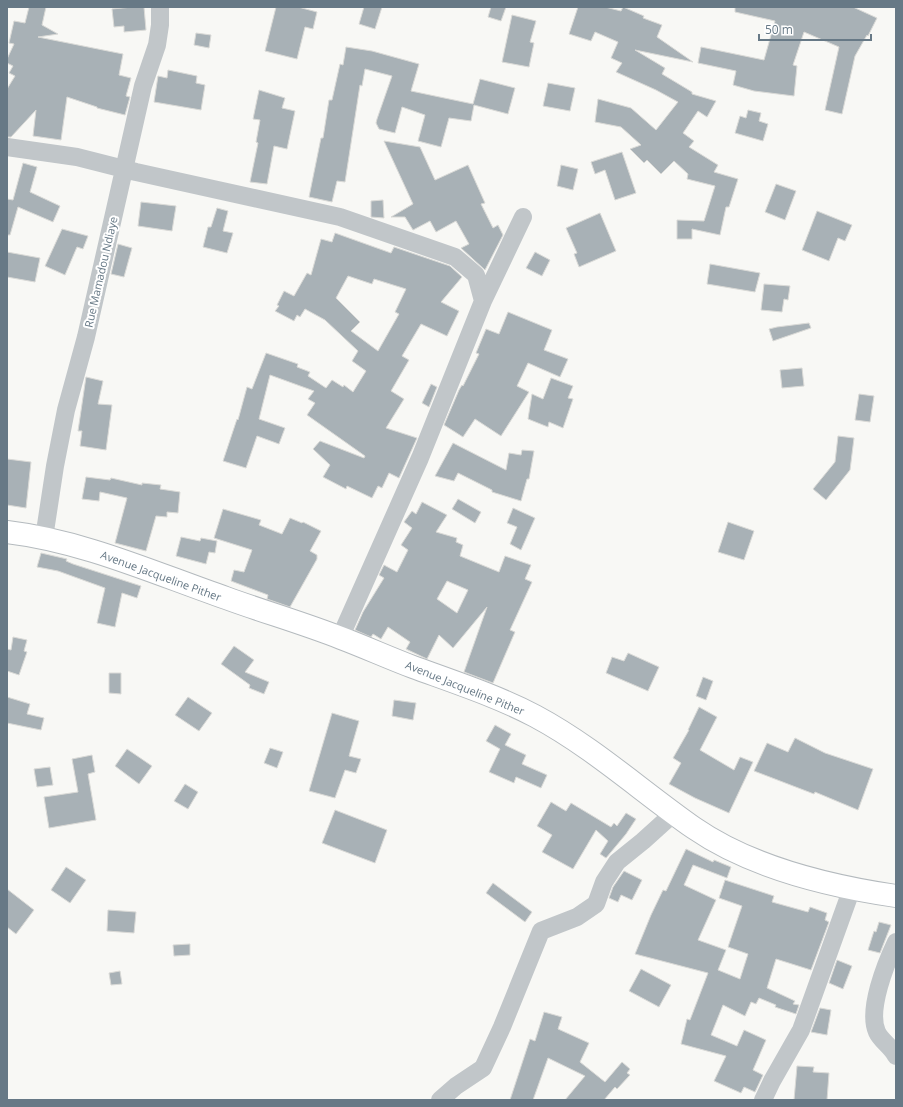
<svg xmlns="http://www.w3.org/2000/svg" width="903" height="1107" viewBox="0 0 903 1107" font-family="'Open Sans',sans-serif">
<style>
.building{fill:#a8b1b6;stroke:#dadad7;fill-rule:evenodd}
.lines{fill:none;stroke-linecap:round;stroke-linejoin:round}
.secondary-casing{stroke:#b4babe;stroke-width:24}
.street{stroke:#c1c6c9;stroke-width:18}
.secondary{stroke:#fff;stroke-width:22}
.labels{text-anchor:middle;stroke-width:4;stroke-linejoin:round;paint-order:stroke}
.street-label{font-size:11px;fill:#677986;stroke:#fff}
</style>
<rect width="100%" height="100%" fill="#f8f8f5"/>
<!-- building -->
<path class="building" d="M29 7H46L42 25 58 34 38 37 123 54 119 75 131 78 126 96 130 97 125 115 97 108V107L67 97 61 140 33 136 36 110 11 137H7V89L15 76 9 73 13 66 7 63V59L14 44 9 43 14 21 25 23Z
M133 7H144L146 30 124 32V26L114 27 112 9Z
M276 7H298L317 12 313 29 305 27 297 59 265 51Z
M364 7H382L375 29 359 24Z
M491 7H506L501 21 488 17Z
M578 7H605L621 11 623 7 644 16 643 18 662 25 657 37 693 62 635 50 665 68 662 74 692 92V94L716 101 707 117 698 111 683 133 694 141 689 147 718 165 714 172 738 179 729 207H726L720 235 692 229V239H677V220L704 221 715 186 687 179 688 174 674 161 661 174 647 160 644 163 630 149 641 145 621 127 595 122 598 99 631 108 656 130 678 102 656 90 616 72 622 63 611 58 618 42 595 32 591 41 569 34Z
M735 7H853L877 18 868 36 867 35 855 56 842 114 825 110 839 47 804 32 793 65 797 66 794 96 754 91 733 85 736 71 698 63 701 47 764 60 775 21 735 12Z
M512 15 536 21 530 42 534 43 529 67 502 62Z
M196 33 211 35 209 48 194 45Z
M346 47 372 51 419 64 411 91 473 104 480 79 515 88 508 114 474 105 471 121 449 118 441 147 418 141 425 115 402 107 395 133 379 129 376 123 377 119 392 76 365 69 362 86 360 85 345 182 337 181 332 202 309 197 321 138H323L329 100H332L340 64 343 65Z
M168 70 197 76 196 83 205 85 201 110 154 102 158 76 167 78Z
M548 83 575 88 570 111 543 106Z
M259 90 285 98 282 108 295 111 287 149 274 146 267 184 250 182 258 143 256 142 260 120 253 119Z
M748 110 761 113 759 121 768 124 763 141 735 133 740 116 746 118Z
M384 141 420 147 435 180 468 165 485 203 481 204 493 228 498 225 503 235 485 270 461 248 469 244 456 221 436 232 430 221 413 230 405 217H391L413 204Z
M622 152 636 193 615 200 605 170 595 174 591 162Z
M23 163 37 167 30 192 60 206 53 222 18 207 10 235H7V199L13 200Z
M561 165 578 169 573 190 557 186Z
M776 184 796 191 785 220 765 212Z
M383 200 384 218 371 217V201Z
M141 202 176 206 172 231 138 226Z
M217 208 228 211 223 231 233 233 227 253 203 247 208 227H211Z
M817 211 852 225 845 241 838 238 829 261 802 250Z
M600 213 616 251 579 267 574 254 577 253 566 228Z
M62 229 88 236 83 249 77 247 65 275 45 266Z
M335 233 391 253 394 247 450 266 462 277 441 302 459 311 447 336 421 324 402 356 409 360 391 391 404 399 386 428 417 438 399 478 389 473 382 488 378 486 372 498 347 486 346 489 323 477 330 465 313 449 320 441 364 458 365 456 307 415 315 403 308 399 314 391 270 375 259 419 285 428 279 444 257 436 246 468 223 461 237 419 238 420 247 387 252 389 266 353 298 364 297 367 310 372 308 376 326 388 332 380 343 387 344 385 353 392 366 371 352 361 358 351 325 320 305 309 300 317 297 315 294 321 275 311 279 306 277 305 284 291 294 296 307 273 311 275 321 239 332 242ZM348 276 372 284 374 279 406 289 395 312 399 314 378 351 351 331 360 322 336 298Z
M118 244 132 248 124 277 111 274Z
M7 252 40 258 35 282 7 277Z
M535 252 550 260 542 276 526 268Z
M710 264 760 273 755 292 707 284Z
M764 284 790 286 788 300 784 299 782 312 761 310Z
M508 312 552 330 544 350 568 359 560 377 528 363 517 386 529 392 501 436 475 419 463 437 444 425 459 390 462 385 463 386 479 354 476 353 486 329 499 334Z
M809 323 811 328 773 341 769 329 777 327Z
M802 368 804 386 782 388 780 370Z
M86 377 103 381 98 404 112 405 106 450 80 446 82 431H78Z
M551 378 573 386 568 398 573 399 563 428 549 422 548 427 528 419 532 394 543 399Z
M431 384 437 387 429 407 422 403Z
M859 394 874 396 870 422 855 420Z
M838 436 854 438 850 470 826 500 813 489 835 462Z
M453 443 506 470 509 453 521 455 522 450 534 451 529 479H527L521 501 492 492V490L458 473 454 481 435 476Z
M7 459 31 462 26 508 7 505Z
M86 477 110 480 111 478 142 485V483L161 485 160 489 180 492 178 513 167 512V517L156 516 146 551 115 543 127 498 100 492 99 501 82 499Z
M458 499 481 512 475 523 452 509Z
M422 502 447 515 436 532 457 538 456 542 463 545 460 556 499 572 505 556 531 565 525 579 532 582 510 630 515 632 493 683 464 672 487 607 453 648 439 635 427 659 406 649 410 642 388 627 381 639 373 634 371 637 355 630 363 612 384 578 379 575 384 565 397 572 408 550 401 545 412 528 404 522 412 511 416 514ZM447 581 468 590 457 613 437 599Z
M513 508 535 518 521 550 510 544 517 527 507 523Z
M223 509 261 520 259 525 282 534 290 518 302 523 303 522 321 531 310 551 317 555V559L290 607 267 599 268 595 231 581 234 570 244 572 252 550 214 538Z
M728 522 754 531 744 560 718 552Z
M181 537 200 541 201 538 217 541 215 553 209 552 206 564 176 556Z
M41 553 67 559 66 561 73 564 141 586 137 598 122 593 115 627 97 623 105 588 58 571 37 567Z
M13 637 27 640 24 651 27 652 19 675 7 671V649L11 650Z
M234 646 254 660 245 672 269 682 264 694 249 688 250 685 221 664Z
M628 653 659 667 648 691 606 673 612 657 624 661Z
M109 673H121V694L109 693Z
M703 677 713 681 706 700 696 696Z
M7 697 30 704 27 714 44 718 41 730 7 723Z
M188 697 212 713 199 731 175 715Z
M394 700 416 703 413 720 392 716Z
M699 707 717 717 700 750 734 770 740 757 753 762 729 813 695 798 669 784 681 763 673 758 689 730H688Z
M332 713 359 721 349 756 361 759 356 773 345 770 335 798 309 791Z
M495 725 511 734 505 745 526 755 522 764 547 775 541 788 516 777 514 783 489 772 500 749 486 741Z
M795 738 825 753 873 769 858 810 815 792 814 794 754 771 767 743 788 752Z
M270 748 283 752 277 768 264 763Z
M127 749 152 766 139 784 115 766Z
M92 755 95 772 88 774 96 820 49 828 44 797 78 792 72 759Z
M50 767 53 785 37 787 34 769Z
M185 784 198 792 188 809 174 801Z
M551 802 566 811 571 803 611 827 614 823 617 826 626 813 636 819 626 834 606 858 600 854 608 841 596 830 573 869 542 852 552 835 537 826Z
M335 810 387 830 375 863 322 843Z
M686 849 713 862 714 860 731 867 727 878 693 865 684 885 716 900 698 940 726 950 718 970 740 979 748 954 728 947 742 906 719 898 725 880 774 896 772 902 808 912 810 907 827 913 825 920 829 922 811 970 776 959 767 988 795 1001 793 1004 799 1005 796 1014 775 1007 776 1005 759 998 756 1004 751 1002 745 1016 723 1005 711 1035 737 1046 744 1030 766 1040 753 1070 763 1075 755 1092 744 1087 741 1093 714 1081 726 1056 681 1044 687 1019 690 1020 708 973 635 954 651 915 663 890 666 891Z
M66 867 86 880 70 903 51 890Z
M624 871 642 880 632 900 621 895 618 902 609 898 613 887Z
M493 883 532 912 525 922 486 893Z
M7 889 34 910 16 934 7 927Z
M108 910 136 912 134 933 107 931Z
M879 922 891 925 880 953 868 950 874 931 876 932Z
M190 944V955L174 956 173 945Z
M837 960 852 966 843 989 829 983Z
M641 969 671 985 659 1007 629 991Z
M120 971 122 984 111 985 109 973Z
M820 1008 831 1010 827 1035 811 1032Z
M544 1012 562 1017 558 1029 589 1043 580 1062 605 1082 622 1062 630 1069 627 1073 630 1075 617 1089 615 1087 604 1100H565L585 1076 548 1058 533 1100H510L530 1039 535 1041Z
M797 1066 814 1067 813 1072 829 1073 827 1100H794Z"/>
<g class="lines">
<defs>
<path id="secondary" d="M7 532C83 541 154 573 226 598 264 612 303 623 341 638 365 647 389 658 413 667 454 682 497 696 535 716 593 747 641 791 694 828 752 868 828 886 896 896"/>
</defs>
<!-- secondary casing -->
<use href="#secondary" class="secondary-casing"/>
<!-- street -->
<path class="street" d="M7 147 77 157 136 172 340 217 455 257 476 275 483 301
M44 538 55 466 66 410 86 337 143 86 157 45 160 25V7
M340 638 420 458 483 301 523 217
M896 942C886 963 867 1010 877 1032 881 1041 891 1046 896 1056
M440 1100 456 1086 483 1068 502 1027 541 931 577 917 596 904 604 882 617 862 643 841 674 813
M763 1100 772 1081 801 1030 852 888"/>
<!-- secondary -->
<use href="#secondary" class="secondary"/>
</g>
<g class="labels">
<!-- street labels -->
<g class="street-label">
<text transform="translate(101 272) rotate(-77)" y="4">Rue Mamadou Ndiaye</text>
<text transform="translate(161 576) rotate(20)" y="4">Avenue Jacqueline Pither</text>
<text transform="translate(465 688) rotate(22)" y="4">Avenue Jacqueline Pither</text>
</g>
</g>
<!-- border -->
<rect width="903" height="1107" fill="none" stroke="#677986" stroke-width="16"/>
<!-- scale -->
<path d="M759 34v6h112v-6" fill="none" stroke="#677986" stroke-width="2"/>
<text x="765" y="34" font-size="12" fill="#677986" stroke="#ffffff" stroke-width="3" paint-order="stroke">50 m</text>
</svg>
